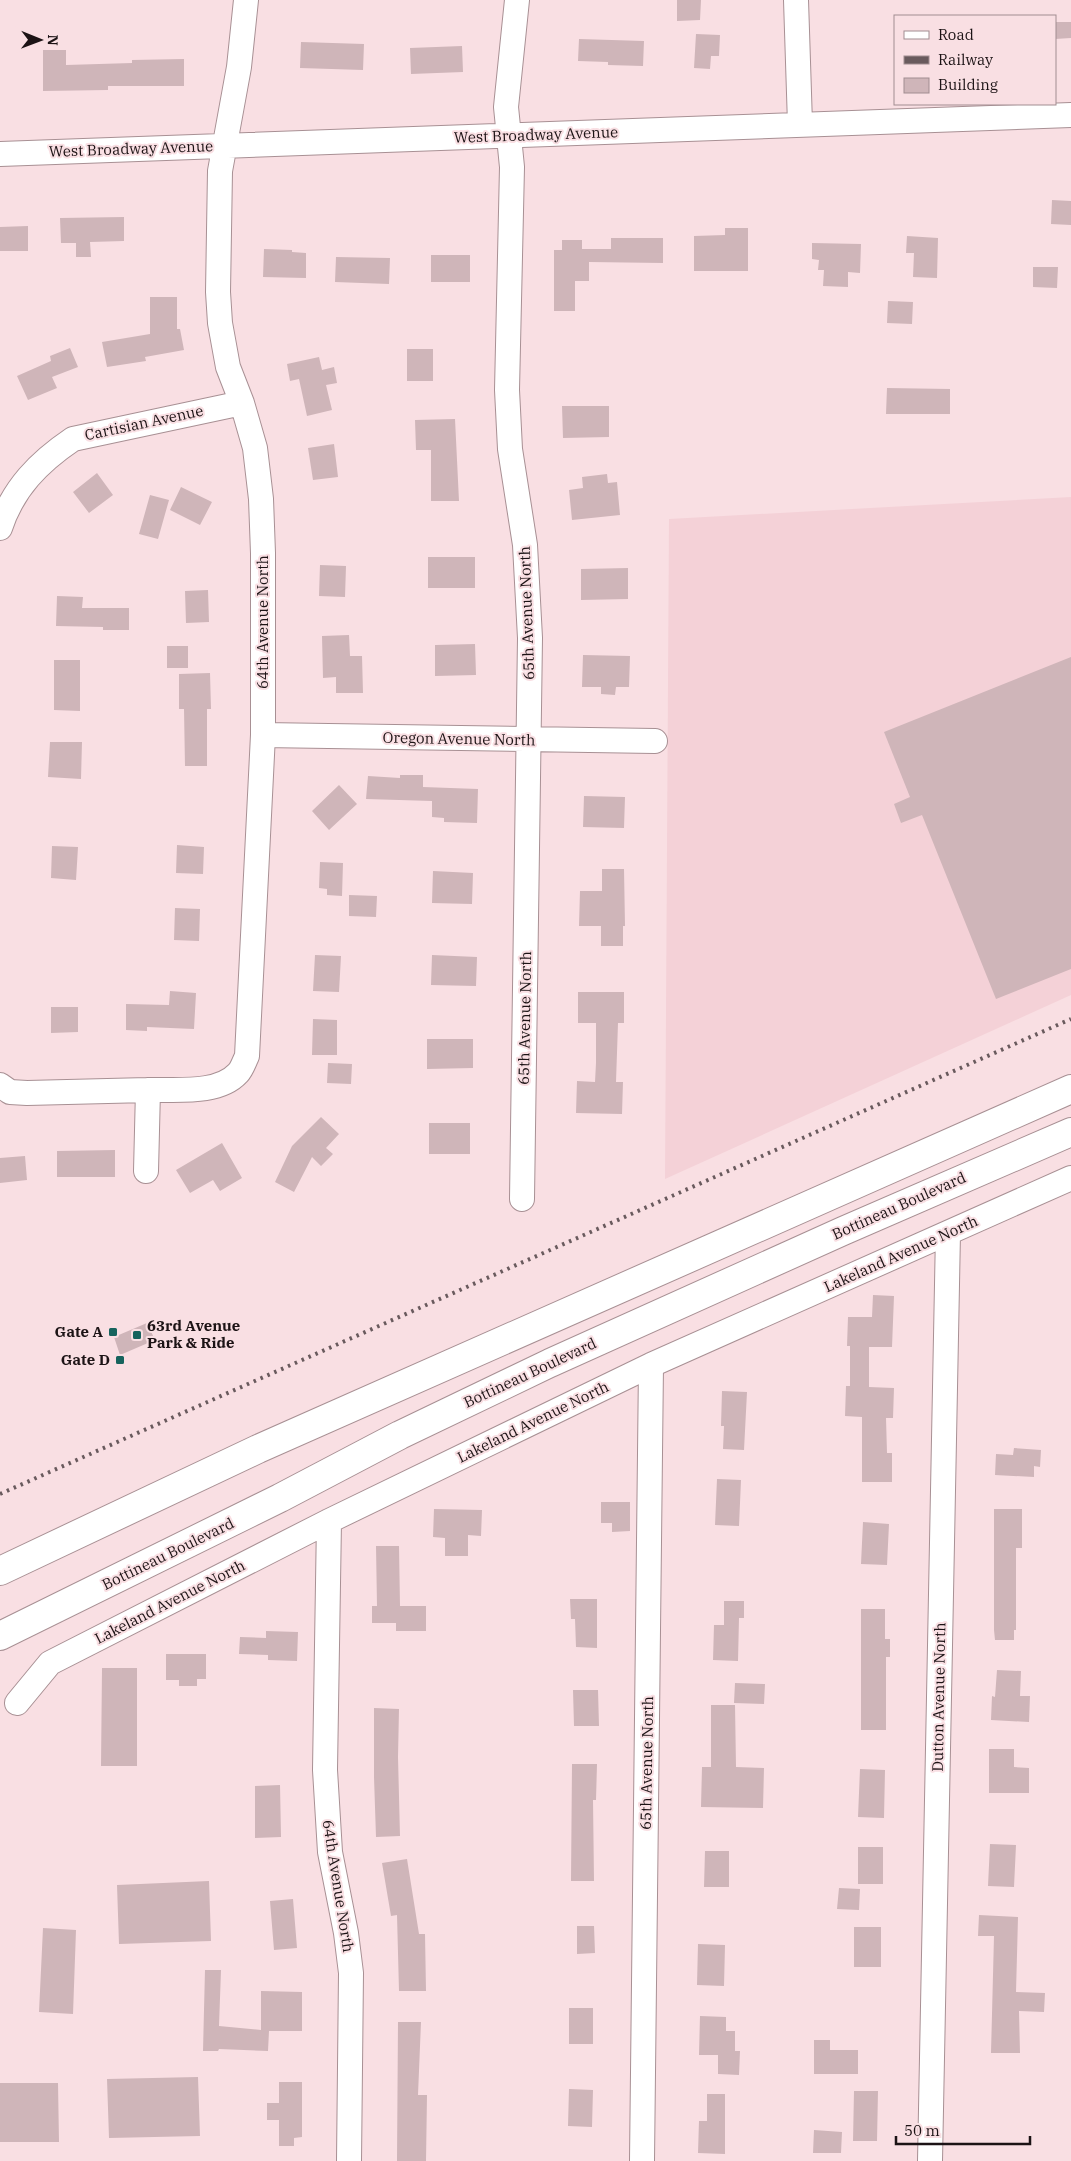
<svg xmlns="http://www.w3.org/2000/svg" width="1071" height="2161" viewBox="0 0 1071 2161" font-family="'IBM Plex Serif',serif">
<style>
.built{fill:#f4d1d7}
.building{fill:#cfb5b9}
.lines{fill:none;stroke-linecap:round;stroke-linejoin:round}
.minor-casing{stroke:#a89094;stroke-width:26}
.highway-casing{stroke:#a89094;stroke-width:30}
.minor{stroke:#fff;stroke-width:24}
.highway{stroke:#fff;stroke-width:28}
.rail{stroke:#695a5d;stroke-width:4;stroke-dasharray:2.5 5;stroke-linecap:butt}
.poi-dot{fill:#16635d;stroke:#f9dfe3;stroke-width:2}
.labels{text-anchor:middle;stroke-width:4;stroke-linejoin:round;paint-order:stroke}
.street-label{font-size:15px;fill:#1c1315;stroke:#f9dfe3}
.poi-label{font-size:15px;font-weight:bold;fill:#1c1315;stroke:#f9dfe3;text-anchor:end}
</style>
<rect width="100%" height="100%" fill="#f9dfe3"/>
<!-- built -->
<path class="built" d="M1071 497V995L665 1179 669 519Z"/>
<!-- building -->
<path class="building" d="M677 0H701L700 20 677 21Z
M1055 22H1071V38L1055 39Z
M696 34 720 35 719 56H711L710 69 694 68Z
M579 39 644 41 643 66 608 65V62L578 61Z
M301 42 364 44 363 70 300 68Z
M462 46 463 72 411 74 410 48Z
M43 50H66V65L132 63V60L184 59V86H108V90L43 91Z
M1052 200 1071 201V225L1051 224Z
M124 217V241L90 242 91 257H76V243H61L60 218Z
M28 226V251H0V227Z
M725 228H748V271H694V236L725 235Z
M907 236 938 238 937 278 913 277 914 253H906Z
M611 238H663V263L589 262V281H575V311H554V250H562V240H582V249H611Z
M812 243 861 244 860 273 848 272V287L823 286 824 270H818L819 260 812 259Z
M264 249 292 250V252L306 253V278L263 277Z
M431 255H470V282H431Z
M336 257 390 258 389 284 335 282Z
M1033 267H1058L1057 288 1033 287Z
M150 297H177V329H180L184 350 145 357 146 361 107 367 102 342 150 334Z
M888 301 913 302 912 324 887 323Z
M70 348 78 367 52 377 57 388 28 400 17 376 51 361 50 356Z
M407 349H433V381H407Z
M319 357 322 370 334 367 337 383 326 385 332 410 307 416 299 379 290 381 287 364Z
M887 388 950 389V414H886Z
M562 406H609V437L563 438Z
M455 419 459 501H431V450H416L415 420Z
M334 444 338 477 313 480 308 448Z
M97 473 113 495 89 513 73 492Z
M607 474 608 483 617 482 620 515 572 520 569 490 583 488 582 477Z
M181 487 212 502 200 525 170 510Z
M150 495 169 500 158 539 139 534Z
M428 557H475V588H428Z
M320 565 346 566 345 597 319 596Z
M628 568V599L581 600V569Z
M208 590 209 622 186 623 185 591Z
M57 596 83 597 82 608H129V630H103V627L56 626Z
M349 635 350 656H362L363 693H336V677L323 678 322 636Z
M475 644 476 675 435 676V645Z
M167 646H188V668H167Z
M583 655 630 656 629 687H616L615 695 601 694V687H582Z
M1071 657V969L996 999 922 815 901 823 894 804 910 797 884 732Z
M54 660H80V711L54 710Z
M210 673 211 709H207V766H185L184 709H179V674Z
M50 742H82L81 779 48 777Z
M400 775H423V787L478 789 477 823 444 822V818L432 817V801L366 799 368 776 400 778Z
M339 785 357 804 329 830 312 811Z
M584 796 625 797 624 828 583 827Z
M177 845 204 847 203 874 176 873Z
M52 846 78 847 76 880 51 878Z
M320 862 343 863 342 896 327 895V889L319 888Z
M602 869H624L625 926H623V946H601V926H579L580 891H602Z
M433 871 473 873 472 904 432 903Z
M349 895 377 896 376 917 349 916Z
M175 908 200 909 199 941 174 940Z
M315 955 341 956 339 992 313 991Z
M432 955 477 957 476 986 431 985Z
M170 991 196 993 194 1029 147 1027V1031L126 1030V1004L169 1005Z
M578 992H624V1023H618L616 1082H623L622 1114 576 1113 577 1081 595 1082 596 1063V1023H578Z
M51 1007H78V1032L51 1033Z
M313 1019 337 1020V1055H312Z
M427 1039H473V1068L427 1069Z
M328 1063 352 1064 351 1084 327 1083Z
M321 1117 339 1134 326 1148 333 1154 321 1166 312 1157 294 1192 275 1182 292 1146Z
M429 1123H470V1154H429Z
M222 1143 242 1178 220 1191 213 1180 190 1193 176 1170Z
M115 1150V1177H57V1151Z
M25 1156 27 1180 0 1183V1158Z
M873 1295 894 1296 892 1347H869V1387L894 1388 893 1418H886L887 1453H892V1482H862V1417L845 1416 846 1386H850V1346H847L848 1317H872Z
M147 1323 155 1340 120 1355 114 1337Z
M722 1391 747 1392 744 1450 723 1449 724 1426H721Z
M1014 1448 1041 1450 1040 1467 1034 1466V1477L995 1475 996 1454 1013 1455Z
M717 1479 741 1480 739 1526 715 1525Z
M601 1502H630V1531L612 1532V1523H601Z
M434 1509 482 1510 481 1536 468 1535V1556H445V1538L433 1537Z
M994 1509H1022V1548H1016V1630H1014V1640H995L994 1630Z
M863 1522 889 1524 887 1565 861 1564Z
M376 1546H399L400 1606H426V1631H396V1623H372V1606H377Z
M570 1599H597V1648L576 1647 575 1619H571Z
M724 1601H744V1618H739L738 1661 713 1660 714 1625H724Z
M861 1609H885V1639H890V1657H886V1730H861Z
M266 1631 298 1632 297 1661 268 1660V1655L239 1654 240 1637 266 1638Z
M166 1654H206V1679H197V1686H179V1680H166Z
M102 1668H137V1766H101Z
M997 1670 1021 1671 1020 1696H1030L1029 1722 991 1720 992 1696 995 1697Z
M735 1683 765 1684 764 1704 734 1703Z
M573 1690H598L599 1726H574Z
M711 1705H735L736 1767 764 1768 763 1808 701 1807 702 1767H711Z
M374 1708 399 1709 398 1757 400 1836 376 1837 374 1777Z
M989 1749H1014V1767L1029 1768V1793H989Z
M572 1764H597L596 1800H593L594 1881H571Z
M860 1769 885 1770 884 1818 858 1817Z
M280 1785 281 1837 255 1838V1786Z
M990 1844 1016 1845 1014 1887 988 1886Z
M858 1847H883V1884H858Z
M705 1851H729V1887H704Z
M407 1859 419 1934H425L426 1991H399L397 1915 391 1916 382 1863Z
M209 1881 211 1941 119 1944 117 1885Z
M839 1888 860 1889 859 1910 837 1909Z
M293 1899 297 1948 274 1950 270 1901Z
M979 1915 1018 1917 1016 1992 1045 1993 1044 2012 1019 2011 1020 2053H991L994 1936H978Z
M577 1926H594L595 1953 577 1954Z
M854 1927H881V1967H854Z
M43 1928 76 1930 73 2014 39 2012Z
M698 1944 725 1945 724 1986 697 1985Z
M205 1970H221L219 2026 261 2030V1991L302 1992V2031H269L268 2051 219 2049 218 2051H203Z
M569 2008H593V2044H569Z
M700 2016 726 2017V2031H735V2051H740L739 2075 718 2074V2055H699Z
M398 2022H421L418 2095H427L426 2161H397Z
M814 2040H830V2050H858V2074H814Z
M198 2077 200 2136 109 2138 107 2079Z
M279 2082H302V2137L294 2138V2146H279V2120H267V2103H279Z
M0 2083H58L59 2142H0Z
M569 2089 593 2090 592 2127 568 2126Z
M854 2091H878L877 2141H853Z
M707 2094H725V2154L698 2153 699 2121H707Z
M814 2130 842 2132 841 2153H813Z"/>
<g class="lines">
<defs>
<path id="minor" d="M517 0 506 107 512 167 507 390 510 449 525 545 530 638 522 1199
M796 0 800 124
M0 154 1071 115
M0 528C13 488 39 462 73 439L242 403
M263 735 655 741
M0 1085 10 1092 27 1093 148 1090
M146 1171 148 1090C175 1089 218 1095 238 1073 242 1069 244 1062 247 1056L263 735V553L261 499 255 448 242 403 228 367 220 323 218 292 220 171 239 67 246 0
M329 1521 325 1770 330 1852 346 1933 351 1973 349 2161
M17 1703 50 1663 329 1521 651 1365 1071 1178
M642 2161 651 1365
M930 2161 948 1233"/>
<path id="highway" d="M0 1571 258 1449 1071 1089
M0 1636 280 1498 400 1435 550 1363 843 1231 1071 1132"/>
</defs>
<!-- minor casing -->
<use href="#minor" class="minor-casing"/>
<!-- highway casing -->
<use href="#highway" class="highway-casing"/>
<!-- minor -->
<use href="#minor" class="minor"/>
<!-- highway -->
<use href="#highway" class="highway"/>
<!-- rail -->
<path class="rail" d="M0 1494 1071 1019"/>
</g>
<!-- markers -->
<g class="poi-dot">
<rect x="108" y="1327" width="10" height="10" rx="2.5"/>
<rect x="132" y="1330" width="10" height="10" rx="2.5"/>
<rect x="115" y="1355" width="10" height="10" rx="2.5"/>
</g>
<g class="labels">
<!-- street labels -->
<g class="street-label">
<text transform="translate(536 135) rotate(-2)" y="5">West Broadway Avenue</text>
<text transform="translate(131 149) rotate(-2)" y="5">West Broadway Avenue</text>
<text transform="translate(144 423) rotate(-12)" y="5">Cartisian Avenue</text>
<text transform="translate(527 613) rotate(-92)" y="5">65th Avenue North</text>
<text transform="translate(263 622) rotate(-90)" y="5">64th Avenue North</text>
<text transform="translate(459 739) rotate(1)" y="5">Oregon Avenue North</text>
<text transform="translate(525 1018) rotate(-89)" y="5">65th Avenue North</text>
<text transform="translate(899 1206) rotate(-24)" y="5">Bottineau Boulevard</text>
<text transform="translate(901 1254) rotate(-24)" y="5">Lakeland Avenue North</text>
<text transform="translate(530 1373) rotate(-25)" y="5">Bottineau Boulevard</text>
<text transform="translate(533 1422) rotate(-26)" y="5">Lakeland Avenue North</text>
<text transform="translate(168 1554) rotate(-26)" y="5">Bottineau Boulevard</text>
<text transform="translate(170 1602) rotate(-27)" y="5">Lakeland Avenue North</text>
<text transform="translate(939 1697) rotate(-89)" y="5">Dutton Avenue North</text>
<text transform="translate(647 1763) rotate(-89)" y="5">65th Avenue North</text>
<text transform="translate(338 1886) rotate(81)" y="5">64th Avenue North</text>
</g>
<!-- poi labels -->
<g class="poi-label">
<text x="147" y="1331" text-anchor="start">63rd Avenue<tspan x="147" dy="17">Park &amp; Ride</tspan></text>
<text x="103" y="1337">Gate A</text>
<text x="110" y="1365">Gate D</text>
</g>
</g>
<!-- legend -->
<rect x="894" y="15" width="162" height="90" fill="#f9dfe3" stroke="#a18d91"/>
<rect x="904" y="31" width="25" height="8" fill="#ffffff" stroke="#a18d91"/>
<text x="938" y="40" font-size="15" fill="#1c1315">Road</text>
<rect x="904" y="56" width="25" height="8" fill="#695a5d" stroke="#a18d91"/>
<text x="938" y="65" font-size="15" fill="#1c1315">Railway</text>
<rect x="904" y="78" width="25" height="15" fill="#cfb5b9" stroke="#a18d91"/>
<text x="938" y="90" font-size="15" fill="#1c1315">Building</text>
<!-- north arrow -->
<g transform="translate(40 40) rotate(91)" stroke="#f9dfe3" stroke-width="4" paint-order="stroke">
<path d="M0-4L9 19L0 12L-9 19Z" fill="#1c1315"/>
<text y="-8" font-size="14" font-weight="bold" text-anchor="middle" fill="#1c1315">N</text>
</g>
<!-- scale -->
<path d="M896 2136v8h134v-8" fill="none" stroke="#1c1315" stroke-width="2.5"/>
<text x="904" y="2136" font-size="15" fill="#1c1315" stroke="#f9dfe3" stroke-width="4" paint-order="stroke">50 m</text>
</svg>
